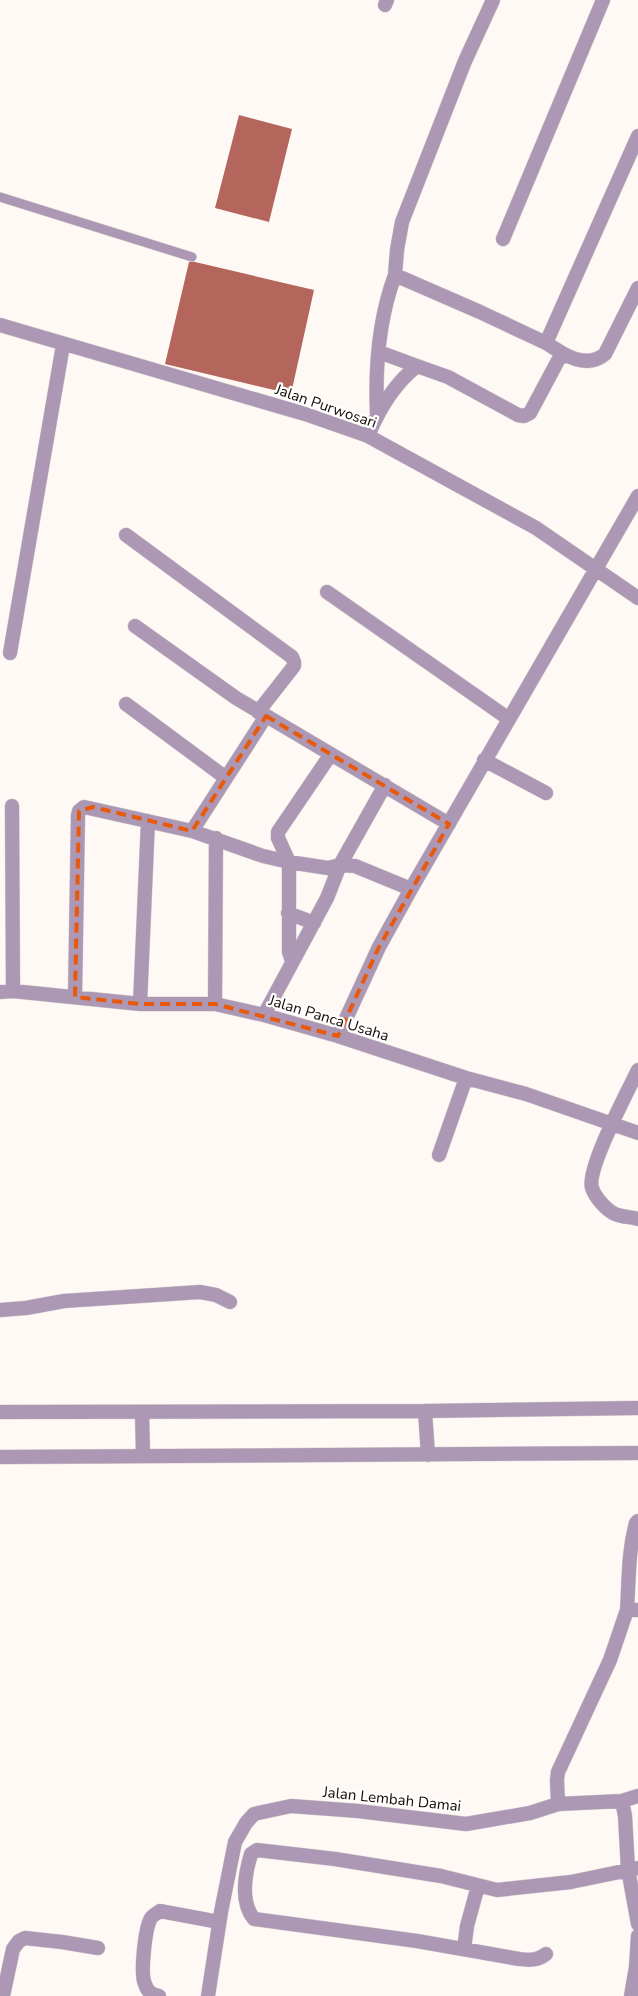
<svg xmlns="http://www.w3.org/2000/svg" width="638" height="1996" viewBox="0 0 638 1996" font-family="'Nunito Sans',sans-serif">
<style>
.building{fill:#b5665c}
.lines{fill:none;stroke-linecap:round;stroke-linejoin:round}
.service-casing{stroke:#d9d3cf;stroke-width:10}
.minor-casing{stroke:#d9d3cf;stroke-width:15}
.service{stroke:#ac98b5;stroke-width:9}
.minor{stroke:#ac98b5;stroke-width:14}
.marked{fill:none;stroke:#e8590c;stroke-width:4;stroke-dasharray:10 6;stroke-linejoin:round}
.labels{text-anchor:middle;stroke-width:4.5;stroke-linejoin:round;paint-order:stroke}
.street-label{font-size:15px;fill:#130a05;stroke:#fff}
</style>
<rect width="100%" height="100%" fill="#fff9f5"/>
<!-- building -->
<path class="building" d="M239 115 292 129 269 222 215 208Z
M189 262H195L314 290 291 394 165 364Z"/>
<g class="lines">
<defs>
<path id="service" d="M0 197 192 257"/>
<path id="minor" d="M385 5 387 0
M503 239 603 0
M395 275 397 250 402 222 465 61 493 0
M0 325 305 414 368 436 536 528 638 598
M546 343 638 136
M379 352 417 366
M562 353C576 361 592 365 605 354L638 288
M368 436C379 409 394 384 417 366L448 377 518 415 524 416 530 413 562 353 546 343 480 312 395 275C379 318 375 368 377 414
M126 535 292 657 294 662V666L258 712
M327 592 509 719
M135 626 236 698 449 824
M10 653 63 345
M126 704 226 778
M484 760 546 793
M12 806 13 991
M192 831 266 716
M288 913 314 923
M292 961 289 952V862L278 838V832L331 754
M0 992 13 991 140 1004H215L264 1015 338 1036 466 1078 526 1094 638 1133
M75 997 78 815 79 811 84 807 192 831 263 856 289 862 328 868 340 865 355 866 411 889
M140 1004 148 821
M215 1004 216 838
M264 1015 327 898 340 865 385 785
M338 1036 379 947 411 889 638 496
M638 1070C628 1091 586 1169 592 1188 595 1197 606 1210 615 1214 622 1217 631 1217 638 1219
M439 1155 466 1078
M0 1310 26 1308 64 1301 200 1292 216 1295 230 1302
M425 1411 428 1455
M0 1412 425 1411 638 1408
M142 1412 143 1455
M0 1457 638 1453
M627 1610C629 1580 628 1552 636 1523L638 1521
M622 1801 638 1796
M558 1804 557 1780 558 1772 610 1660 627 1610H638
M464 1949 467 1926 478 1886
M546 1954C537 1961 530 1960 519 1959L417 1941 254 1919C240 1902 245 1874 251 1854L257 1850 335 1859 441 1876 497 1890 571 1882 638 1868
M3 1996 13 1949 19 1941 25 1938 62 1942 98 1948
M159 1996C152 1995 147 1991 145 1984 140 1974 145 1928 151 1918 152 1916 157 1913 160 1911L219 1922
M208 1996 221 1912 235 1842 246 1823 254 1814 291 1806 358 1811 466 1824 530 1813 558 1804 622 1801 625 1816 628 1869 638 1924
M631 1996 636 1967 638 1936"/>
</defs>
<!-- service casing -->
<use href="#service" class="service-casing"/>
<!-- minor casing -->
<use href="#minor" class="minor-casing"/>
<!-- service -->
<use href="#service" class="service"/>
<!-- minor -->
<use href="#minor" class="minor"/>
</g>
<!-- marked area -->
<path class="marked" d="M266 716 449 824 379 947 338 1036 215 1004H140L75 997 79 811 93 807 192 831Z"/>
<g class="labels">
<!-- street labels -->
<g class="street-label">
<text transform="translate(326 406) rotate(19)" y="5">Jalan Purwosari</text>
<text transform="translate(329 1018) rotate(17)" y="5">Jalan Panca Usaha</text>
<text transform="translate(392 1799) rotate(6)" y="5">Jalan Lembah Damai</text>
</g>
</g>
</svg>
